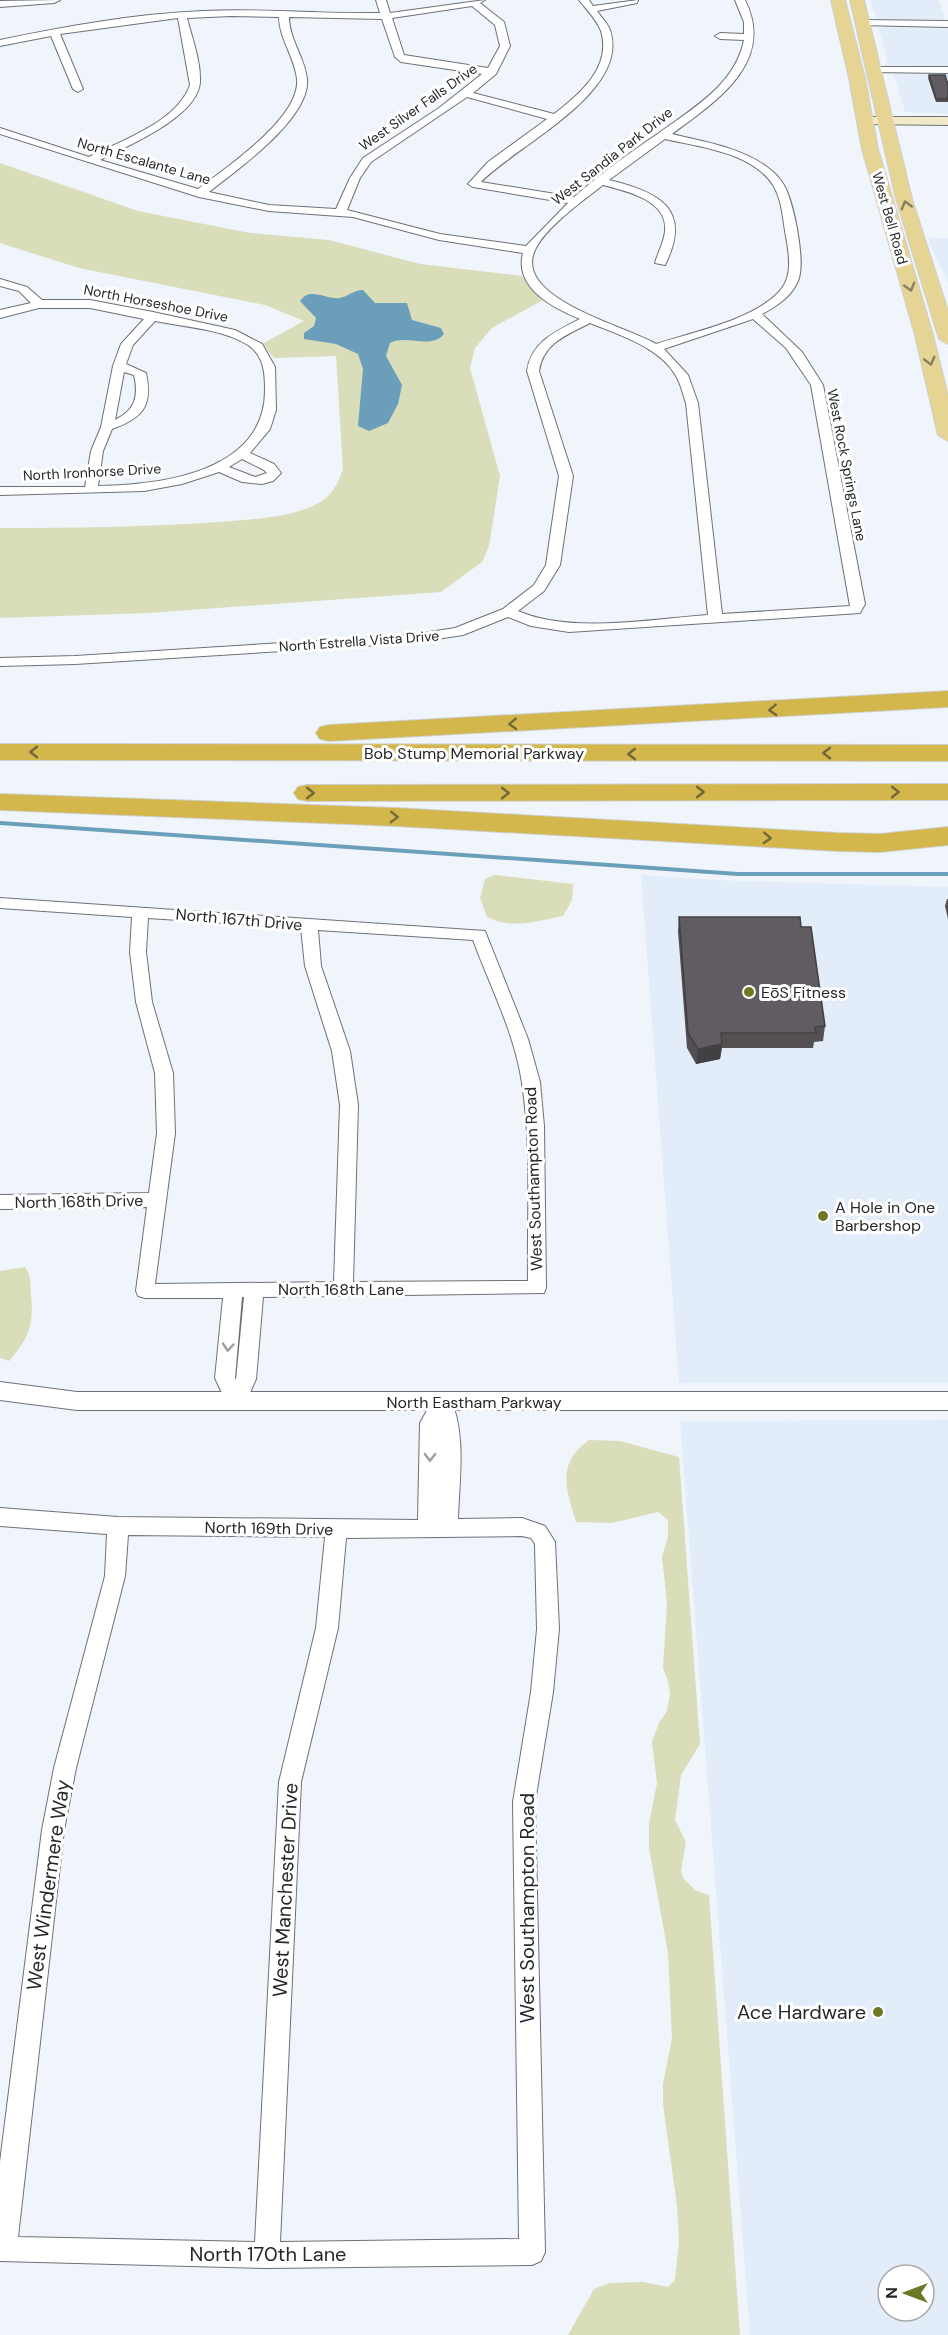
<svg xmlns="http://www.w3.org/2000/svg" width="948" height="2335" viewBox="0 0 948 2335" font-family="'DM Sans',sans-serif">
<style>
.built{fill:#e3ecf9;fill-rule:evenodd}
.green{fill:#d9ddb9}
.water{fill:#6b9ebb}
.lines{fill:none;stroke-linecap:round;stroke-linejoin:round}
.stream{stroke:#6b9ebb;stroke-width:4}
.minor-casing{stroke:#6d7177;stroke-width:2}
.tertiary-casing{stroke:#6d7177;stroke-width:2}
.secondary-casing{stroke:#6d7177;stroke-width:2}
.primary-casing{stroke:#cfcfd0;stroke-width:2}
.motorway-casing{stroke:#cfcfd0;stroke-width:2}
.minor{fill:#fff;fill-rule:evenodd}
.tertiary{fill:#fff;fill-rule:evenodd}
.secondary{fill:#f2e9c9;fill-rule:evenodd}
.primary{fill:#e5d494;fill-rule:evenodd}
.motorway{fill:#d3b74c;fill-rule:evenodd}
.wall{fill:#534f53}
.shaded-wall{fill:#434044}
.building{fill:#605c61;stroke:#434044;stroke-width:1.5}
.oneway{stroke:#857e5e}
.oneway2{stroke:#736839}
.oneway3{stroke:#9d9e9f}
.poi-dot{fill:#6d7824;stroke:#fff;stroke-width:2}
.labels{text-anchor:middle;stroke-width:6;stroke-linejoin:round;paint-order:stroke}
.far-street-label{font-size:14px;fill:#252729;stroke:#fff}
.street-label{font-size:16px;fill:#252729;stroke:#fff}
.poi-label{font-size:16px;fill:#252729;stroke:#fff;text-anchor:start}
.near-street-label{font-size:20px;fill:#252729;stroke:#fff}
.near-poi-label{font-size:20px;fill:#252729;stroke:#fff;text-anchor:end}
</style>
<rect width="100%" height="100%" fill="#f0f5fb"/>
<!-- built -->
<path class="built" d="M870 0H939L945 19 877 20Z
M885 26H941L948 29V67L885 65 887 59 879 29Z
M896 72H948V114L905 112 894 75Z
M929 238H948V284L930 244Z
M641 875 713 880 948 887V1383H679Z
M948 1420V2335H750L680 1421ZM888 2275H924V2311H888Z"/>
<!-- green -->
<path class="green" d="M0 163 138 211 250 233 329 240 420 264 522 276 543 300 492 328 475 348 470 368 500 476 489 546 482 562 441 592 148 613 0 618V528C73 528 146 527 219 522 250 519 283 519 313 506 330 499 337 486 343 469L336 356 274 358 262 344 304 321 265 305 79 268 0 243Z
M495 875 573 884 572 900 563 916C537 921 512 930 487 917L480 898 485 879Z
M25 1267C31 1275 30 1284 31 1295 34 1325 29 1338 9 1361L0 1358V1271Z
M589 1440 620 1441 679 1457 700 1744 681 1775 675 1820 686 1842 681 1871 683 1878 696 1891 709 1895 740 2335H568L594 2289 610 2283 643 2282 668 2287 675 2280 679 2242 677 2206 663 2104V2084L672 2038 668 1953 649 1848V1824L657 1783 652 1742 659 1723 667 1711 670 1694 668 1681 663 1668 667 1603 662 1557 668 1537V1520L658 1512 612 1523 576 1522C566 1488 556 1464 589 1440Z"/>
<!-- water -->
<path class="water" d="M363 290 375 303H407L412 320 441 328 444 334C431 350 406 334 390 343L386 356 402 385 398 404 388 423 369 431 358 426 363 369 358 354 336 344 304 339V333L314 326 316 318 300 301C310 286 326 300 340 298 349 296 354 290 363 290Z"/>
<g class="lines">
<!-- stream -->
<path class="stream" d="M0 823 738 874H948"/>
<defs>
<path id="minor" d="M376 0H386L390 13 485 0 480 3 504 22 510 46 496 74 473 93 554 114C580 94 612 67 601 31 597 20 586 9 579 0H589L593 6 638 0 637 3 597 11C601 17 608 24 610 30 631 92 517 145 481 182L574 197C600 174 631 152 659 133 693 108 735 85 744 40L720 39 715 36 720 33 744 34V22L735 0H745C776 62 717 101 672 134 704 142 740 147 767 167 774 172 781 179 785 187 794 205 806 262 798 281 791 297 777 306 762 314L802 352 823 385 865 604 860 613 569 632 531 626 508 617 463 635 411 643 75 664 0 666V658L75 656 411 635 455 628 503 609 534 585 546 565 559 476 527 371C531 342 556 331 580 319 553 308 514 288 523 253L439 240 353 217 269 211 199 197 0 134V128L89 157C122 140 177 122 190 85L178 18 60 34 83 89 78 92 73 89 51 36 0 46V40C67 26 134 14 203 11 262 8 321 14 380 13ZM472 6 495 25 500 46 488 68 404 55 392 18ZM231 16 279 17C279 38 295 58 297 79 301 117 226 168 198 189L100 160C127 146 198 117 200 82 201 61 192 38 187 18ZM289 17 382 19 395 57 401 62 482 74 439 108 363 158 350 178 336 209 269 205 209 192C237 170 311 118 307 79 305 58 289 39 289 17ZM467 97 547 119 488 162 468 184 473 187 568 203 526 246 440 234 347 210 360 178 371 162ZM665 139C699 147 752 152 773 185 783 201 783 224 787 242 790 261 792 280 777 294 749 321 693 332 656 344 627 326 509 298 536 248 548 225 583 201 603 185 626 191 668 200 665 231 664 242 658 252 655 263L665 265C693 209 659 192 609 180ZM753 319 786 348 811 385 850 606 722 614 698 403 688 375 664 349ZM590 323C619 335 660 347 676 376 681 384 683 395 686 403L708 615C651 619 570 634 518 611L544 591 560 565 573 476 539 371C543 343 567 335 590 323Z
M863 20 948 21V27L860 25 858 23Z
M875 67H948V73L871 72V68Z
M0 279 27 287 42 300H90L153 312 235 330 262 344 275 367 276 410 270 429 250 453 274 464 281 473 273 481 262 484 242 482 219 472 182 484 144 491 0 495V487H85L91 451 101 427 113 366 121 344 144 319 90 308H39L0 318V310L31 303 19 291 0 286ZM155 321C185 327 222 329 248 345 264 356 265 373 265 390 265 472 162 485 98 486L103 451 112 429C143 418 153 406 146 373L126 364 133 345ZM124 372 134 375C139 397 135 410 115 420ZM242 459 264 470 267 473 255 477 229 467Z
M0 898 485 931 528 1039 540 1082 544 1126 546 1288 544 1293 263 1297 256 1379 243 1408 236 1410 229 1408 215 1378 223 1298H145L138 1296 136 1291 147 1207 0 1209V1195L149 1193 157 1133 155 1073 136 1002 130 952 132 917 0 908ZM148 918 301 928 305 966 332 1051 340 1105 334 1282 155 1284 175 1133 173 1073 152 1002 146 952ZM318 930 473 940C490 986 515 1034 522 1083 532 1148 527 1216 528 1281L353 1282 358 1105 350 1051 321 966ZM242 1297H244L236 1380 235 1378Z
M442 1394 449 1396C467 1431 459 1481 458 1519L522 1518 545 1526 555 1542 559 1629 553 1692 535 1802 545 2252 541 2261 532 2265 267 2268 0 2261V2162L42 1830 54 1768 105 1576 107 1534 0 1526V1508L118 1517 418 1520 420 1423 435 1396ZM128 1535 325 1537 316 1628 279 1782 255 2242 18 2237 64 1830 76 1768 125 1576ZM522 1536 531 1538 535 1544 537 1629 531 1692 513 1802 519 2239 280 2242 301 1782 338 1628 346 1538Z"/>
<path id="tertiary" d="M60 0 54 3 0 7V1Z
M0 1382 77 1392H948V1410H77L0 1400Z"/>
<path id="secondary" d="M865 117H948V125L860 124 858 121Z"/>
<path id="primary" d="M831 0H845L865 78 878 149 933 335 948 396V441L938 435 915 335 862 149 849 78Z
M850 0H864L912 199 948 311V344L939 339 896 199Z"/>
<path id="motorway" d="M948 691V707L329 741 320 739 316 733 320 727 329 725Z
M0 744 948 745V761L0 760Z
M948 784V800L307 801 298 799 294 793 298 787 307 785Z
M0 794 396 808 838 833 880 834 948 827V845L880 852 838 851 396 826 0 810Z"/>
</defs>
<!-- minor casing -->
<use href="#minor" class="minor-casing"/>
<!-- tertiary casing -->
<use href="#tertiary" class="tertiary-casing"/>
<!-- secondary casing -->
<use href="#secondary" class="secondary-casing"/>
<!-- primary casing -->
<use href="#primary" class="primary-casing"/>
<!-- motorway casing -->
<use href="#motorway" class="motorway-casing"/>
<!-- minor -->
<use href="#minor" class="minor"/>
<!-- tertiary -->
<use href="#tertiary" class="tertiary"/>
<!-- secondary -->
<use href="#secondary" class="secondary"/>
<!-- primary -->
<use href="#primary" class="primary"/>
<!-- motorway -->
<use href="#motorway" class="motorway"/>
</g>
<!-- wall -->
<path class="wall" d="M929 75 948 84V102H936L928 78Z
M947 899H948V919L945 906Z
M679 917 801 927 825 1026 823 1041 814 1042 813 1048H722L720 1059 696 1064 687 1048 678 931Z"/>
<!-- shaded-wall -->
<path class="shaded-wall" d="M722 1044 720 1059 696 1064 698 1049Z"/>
<!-- building -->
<path class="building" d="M929 75H945L948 84V99H936Z
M679 917H800L801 927H811L825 1026 815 1027 816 1033H721L722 1044 698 1049 688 1033Z"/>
<!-- one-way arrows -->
<defs><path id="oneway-chevron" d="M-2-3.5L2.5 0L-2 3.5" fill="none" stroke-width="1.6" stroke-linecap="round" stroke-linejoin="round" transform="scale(1.5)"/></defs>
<g class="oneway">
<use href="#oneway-chevron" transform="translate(906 205) rotate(-106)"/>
<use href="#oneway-chevron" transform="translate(910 287) rotate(74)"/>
<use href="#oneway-chevron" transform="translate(930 361) rotate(76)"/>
</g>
<g class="oneway2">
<use href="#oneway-chevron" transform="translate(773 710) rotate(177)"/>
<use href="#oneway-chevron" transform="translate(513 724) rotate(177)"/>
<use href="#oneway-chevron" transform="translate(34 752) rotate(-180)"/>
<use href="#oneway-chevron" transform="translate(827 753) rotate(180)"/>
<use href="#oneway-chevron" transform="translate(632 754) rotate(-180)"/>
<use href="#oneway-chevron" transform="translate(700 792)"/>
<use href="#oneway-chevron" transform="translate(895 792)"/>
<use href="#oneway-chevron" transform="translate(310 793)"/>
<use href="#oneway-chevron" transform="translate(505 793)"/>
<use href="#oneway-chevron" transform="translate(394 817) rotate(2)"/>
<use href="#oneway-chevron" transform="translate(767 838) rotate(4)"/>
</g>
<g class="oneway3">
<use href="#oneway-chevron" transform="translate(228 1347) rotate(95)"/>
<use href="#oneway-chevron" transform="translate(430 1457) rotate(91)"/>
</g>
<!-- markers -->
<g class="poi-dot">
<circle cx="749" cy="992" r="6"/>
<circle cx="823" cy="1216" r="6"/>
<circle cx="878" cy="2012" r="6"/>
</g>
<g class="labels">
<!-- far-street labels -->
<g class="far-street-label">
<text transform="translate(418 107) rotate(-35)" y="5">West Silver Falls Drive</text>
<text transform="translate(612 156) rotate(-38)" y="5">West Sandia Park Drive</text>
<text transform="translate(144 161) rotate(16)" y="5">North Escalante Lane</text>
<text transform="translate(890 218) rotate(74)" y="5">West Bell Road</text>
<text transform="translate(156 303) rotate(11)" y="5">North Horseshoe Drive</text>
<text transform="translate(847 465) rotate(79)" y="5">West Rock Springs Lane</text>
<text transform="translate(92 472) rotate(-3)" y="5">North Ironhorse Drive</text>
<text transform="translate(359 641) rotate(-4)" y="5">North Estrella Vista Drive</text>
</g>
<!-- street labels -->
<g class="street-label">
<text x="474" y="759">Bob Stump Memorial Parkway</text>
<text transform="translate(239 919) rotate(5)" y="6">North 167th Drive</text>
<text transform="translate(533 1179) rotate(-92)" y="6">West Southampton Road</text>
<text transform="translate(79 1201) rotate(-1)" y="6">North 168th Drive</text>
<text x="341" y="1295">North 168th Lane</text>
<text x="474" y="1408">North Eastham Parkway</text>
<text transform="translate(269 1528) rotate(1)" y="6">North 169th Drive</text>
</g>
<!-- poi labels -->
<g class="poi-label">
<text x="761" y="998">EōS Fitness</text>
<text x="835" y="1213">A Hole in One<tspan x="835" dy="18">Barbershop</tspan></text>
</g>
<!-- near-street labels -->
<g class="near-street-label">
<text transform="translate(48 1885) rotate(-82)" y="7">West Windermere Way</text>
<text transform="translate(285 1890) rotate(-87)" y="7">West Manchester Drive</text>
<text transform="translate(527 1908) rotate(-90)" y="7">West Southampton Road</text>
<text x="268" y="2261">North 170th Lane</text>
</g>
<!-- near-poi labels -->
<g class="near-poi-label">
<text x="866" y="2019">Ace Hardware</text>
</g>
</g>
<!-- north arrow -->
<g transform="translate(906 2293) rotate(270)"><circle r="28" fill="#ffffff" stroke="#a8a9a9" stroke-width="1.5"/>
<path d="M0-4.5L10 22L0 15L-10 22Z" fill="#6d7824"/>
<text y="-9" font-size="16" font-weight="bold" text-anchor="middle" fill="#252729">N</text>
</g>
</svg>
